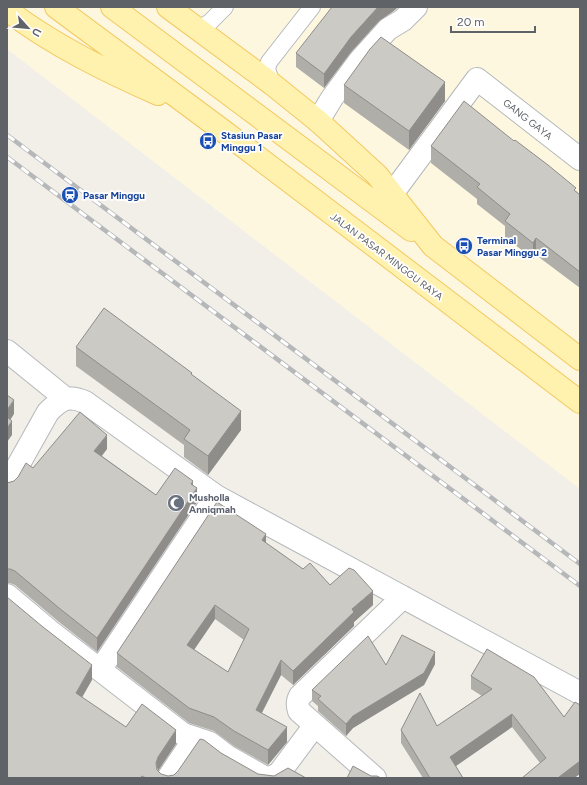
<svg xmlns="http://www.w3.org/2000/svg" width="587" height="785" viewBox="0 0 587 785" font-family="Figtree,sans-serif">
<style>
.commercial{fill:#fef7e0}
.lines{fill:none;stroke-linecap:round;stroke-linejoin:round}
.service-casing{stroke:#b5b8bc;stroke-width:18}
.minor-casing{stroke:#b5b8bc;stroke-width:24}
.primary-casing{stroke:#f2c960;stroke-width:24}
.service{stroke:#fff;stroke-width:16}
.minor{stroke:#fff;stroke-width:22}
.primary{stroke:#fff2af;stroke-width:22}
.rail-casing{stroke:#b6b7b8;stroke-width:4.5}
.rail{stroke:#fff;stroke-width:3;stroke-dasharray:9;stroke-linecap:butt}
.wall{fill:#afaea9;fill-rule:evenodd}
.shaded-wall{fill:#8f8d8a}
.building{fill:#cccac5;stroke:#8f8d8a;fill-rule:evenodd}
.labels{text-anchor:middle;stroke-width:3.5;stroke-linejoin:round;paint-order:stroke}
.street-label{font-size:10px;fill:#5f6368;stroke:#fff}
.transit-label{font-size:10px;font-weight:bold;fill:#164399;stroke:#fff;text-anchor:start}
.worship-label{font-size:10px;font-weight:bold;fill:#5b616d;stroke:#fff;text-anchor:start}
</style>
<rect width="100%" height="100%" fill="#f1efe8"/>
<!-- commercial -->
<path class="commercial" d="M7 7H580V489L7 49Z"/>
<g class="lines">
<defs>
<path id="service" d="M198 30 210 22 225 7
M272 84 267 69 269 62 312 7"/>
<path id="minor" d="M318 121 332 98 360 60 388 29 403 20 416 7
M392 194 477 79 580 159
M7 351 65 398
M7 485 48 412C60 400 68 394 85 402L216 496 100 670
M216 496 580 693
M7 595 51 632 183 734 210 743 227 756 264 777 271 778
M168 778 194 739
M272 778 280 772 315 725
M375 778 299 711C297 705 297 701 300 696L403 597"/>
<path id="primary" d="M56 7 222 130 580 402
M112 7 411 230
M168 7 272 84 318 121 377 175 433 246 580 359
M7 10C53 45 106 71 158 94"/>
</defs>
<!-- service casing -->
<use href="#service" class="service-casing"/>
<!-- minor casing -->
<use href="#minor" class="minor-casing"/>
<!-- primary casing -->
<use href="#primary" class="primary-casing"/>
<!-- service -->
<use href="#service" class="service"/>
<!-- minor -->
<use href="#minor" class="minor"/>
<!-- primary -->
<use href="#primary" class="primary"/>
<defs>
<path id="rail" d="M7 135 580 564
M7 157 580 586"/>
</defs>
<!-- rail casing -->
<use href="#rail" class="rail-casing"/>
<!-- rail -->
<use href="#rail" class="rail"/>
</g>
<!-- wall -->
<path class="wall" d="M395 10 379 21 351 52 324 88 296 67V53Z
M344 85 445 101 409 150 344 103Z
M431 146 576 191 580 195V288L536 255 533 259 505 237V226L477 204V199L431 163Z
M76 347 192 375 241 430 208 475 184 457V445L76 366Z
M107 449 102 456 156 495 193 485 197 502 97 652 59 622 15 585 10 583H7V483L14 481 33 468Z
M266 543 303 569 330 585 373 605 354 622V626L293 685 281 675 262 713 287 742 268 765 234 746 214 731 189 723 117 667V653ZM215 619 244 640 228 672 194 650Z
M435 664 424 685 353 728 346 736 318 711V706L312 701V690L386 665Z
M471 676 564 717 580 774 574 778H522L540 763 512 727 456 766 463 778H423L401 743V730L437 726 482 696 471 689Z"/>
<!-- shaded-wall -->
<path class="shaded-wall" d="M378 7H398L395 10 379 21 351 52 324 88V74L351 37Z
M445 82V101L409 150V131Z
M536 238V255L533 259V243Z
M14 400V414L7 425V410Z
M241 411V430L208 475V456Z
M12 421V435L7 442V428Z
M107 435V449L94 465V451Z
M193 481V493L197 488V502L97 652V638Z
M266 534V548L262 540Z
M373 591V605L354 622V626L293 685V671L352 609Z
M215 605V619L187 660V645Z
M435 652V664L424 685 353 728 346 736V724L353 716Z
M281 660V675L256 724V710Z
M92 665V680L76 708V693Z
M512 714V727L450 770V757Z
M287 727V742L268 765V750Z
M176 730V744L158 771 156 763 158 757Z
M580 761V774L574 778H559V777Z"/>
<!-- building -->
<path class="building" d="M332 7H378L351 37 324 74 296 53Z
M381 37 445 82 409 131 344 85 370 49Z
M464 101 514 141 515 140 548 165 576 188 574 190 580 195V272L536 238 533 243 505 221 510 214 477 187 480 184 431 146Z
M104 308 192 373 191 374 241 411 208 456 184 439 190 430 76 347Z
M7 395 14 400 7 410Z
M80 412 107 435 94 451 156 495 175 468 193 481 191 484 197 488 97 638 59 608 15 571 10 569H7V483L14 481 18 477 26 463 33 468Z
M7 417 12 421 7 428Z
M217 502 266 534 262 540 303 569 310 563 330 585 349 568 354 570 373 591 352 609 354 612 293 671 281 660 256 710 287 727 268 750 234 731 214 717 189 708 117 653ZM215 605 249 629 228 672 187 645Z
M7 597 43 627 92 665 76 693 126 727 142 704 176 730 158 757 156 763 157 770 161 774 168 776 174 775 178 771 200 739 204 740 221 753 258 774 274 776 288 768 306 778H146L142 776 140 778H7Z
M402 635 435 652 424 673 353 716 346 724 318 699 321 696 312 690 368 636 386 665Z
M487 649 534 677 564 717 575 702 580 705V761L559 777 560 778H522L546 758 512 714 450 757 463 778H430L401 730 420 693 437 726 492 689 471 676Z
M353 766 371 776H377L381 778H347Z"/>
<!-- icons -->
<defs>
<symbol id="bus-disc" viewBox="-11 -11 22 22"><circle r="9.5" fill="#1a4fb4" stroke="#fff"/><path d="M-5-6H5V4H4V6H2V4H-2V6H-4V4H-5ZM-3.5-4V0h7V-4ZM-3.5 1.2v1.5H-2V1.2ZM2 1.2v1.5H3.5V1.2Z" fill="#fff"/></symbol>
<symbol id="station-disc" viewBox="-11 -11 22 22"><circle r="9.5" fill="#1a4fb4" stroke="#fff"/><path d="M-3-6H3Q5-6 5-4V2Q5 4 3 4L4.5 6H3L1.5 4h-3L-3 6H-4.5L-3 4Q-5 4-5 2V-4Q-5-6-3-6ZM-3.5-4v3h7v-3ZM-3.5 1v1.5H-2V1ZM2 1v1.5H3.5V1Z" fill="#fff"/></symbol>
<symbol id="mosque-disc" viewBox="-11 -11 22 22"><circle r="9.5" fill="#6b7280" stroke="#fff"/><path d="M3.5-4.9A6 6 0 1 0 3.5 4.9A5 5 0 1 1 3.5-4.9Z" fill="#fff"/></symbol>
</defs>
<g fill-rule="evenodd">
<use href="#bus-disc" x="198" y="131" width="20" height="20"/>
<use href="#station-disc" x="60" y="185" width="20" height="20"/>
<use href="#bus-disc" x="454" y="236" width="20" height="20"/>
<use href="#mosque-disc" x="166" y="493" width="20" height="20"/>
</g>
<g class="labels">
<!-- street labels -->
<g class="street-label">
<text transform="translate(528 119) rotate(38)" y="4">GANG GAYA</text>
<text transform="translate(387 256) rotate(37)" y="4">JALAN PASAR MINGGU RAYA</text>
</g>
<!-- transit labels -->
<g class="transit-label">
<text x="221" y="139">Stasiun Pasar<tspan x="221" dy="12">Minggu 1</tspan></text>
<text x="83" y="199">Pasar Minggu</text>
<text x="477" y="244">Terminal<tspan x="477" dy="12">Pasar Minggu 2</tspan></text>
</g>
<!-- worship labels -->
<g class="worship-label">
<text x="189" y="501">Musholla<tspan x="189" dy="12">Anniqmah</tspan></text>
</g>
</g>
<!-- border -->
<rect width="587" height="785" fill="none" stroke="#5f6368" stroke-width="16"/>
<!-- north arrow -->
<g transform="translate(28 28) rotate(117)" stroke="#ffffff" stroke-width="3" paint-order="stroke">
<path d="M0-3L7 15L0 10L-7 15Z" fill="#5f6368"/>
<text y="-6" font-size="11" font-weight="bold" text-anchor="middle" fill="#5f6368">U</text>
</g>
<!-- scale -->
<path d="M451 26v6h84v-6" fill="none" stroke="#5f6368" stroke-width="2"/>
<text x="457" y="26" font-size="12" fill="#5f6368" stroke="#ffffff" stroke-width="3" paint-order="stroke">20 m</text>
</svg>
